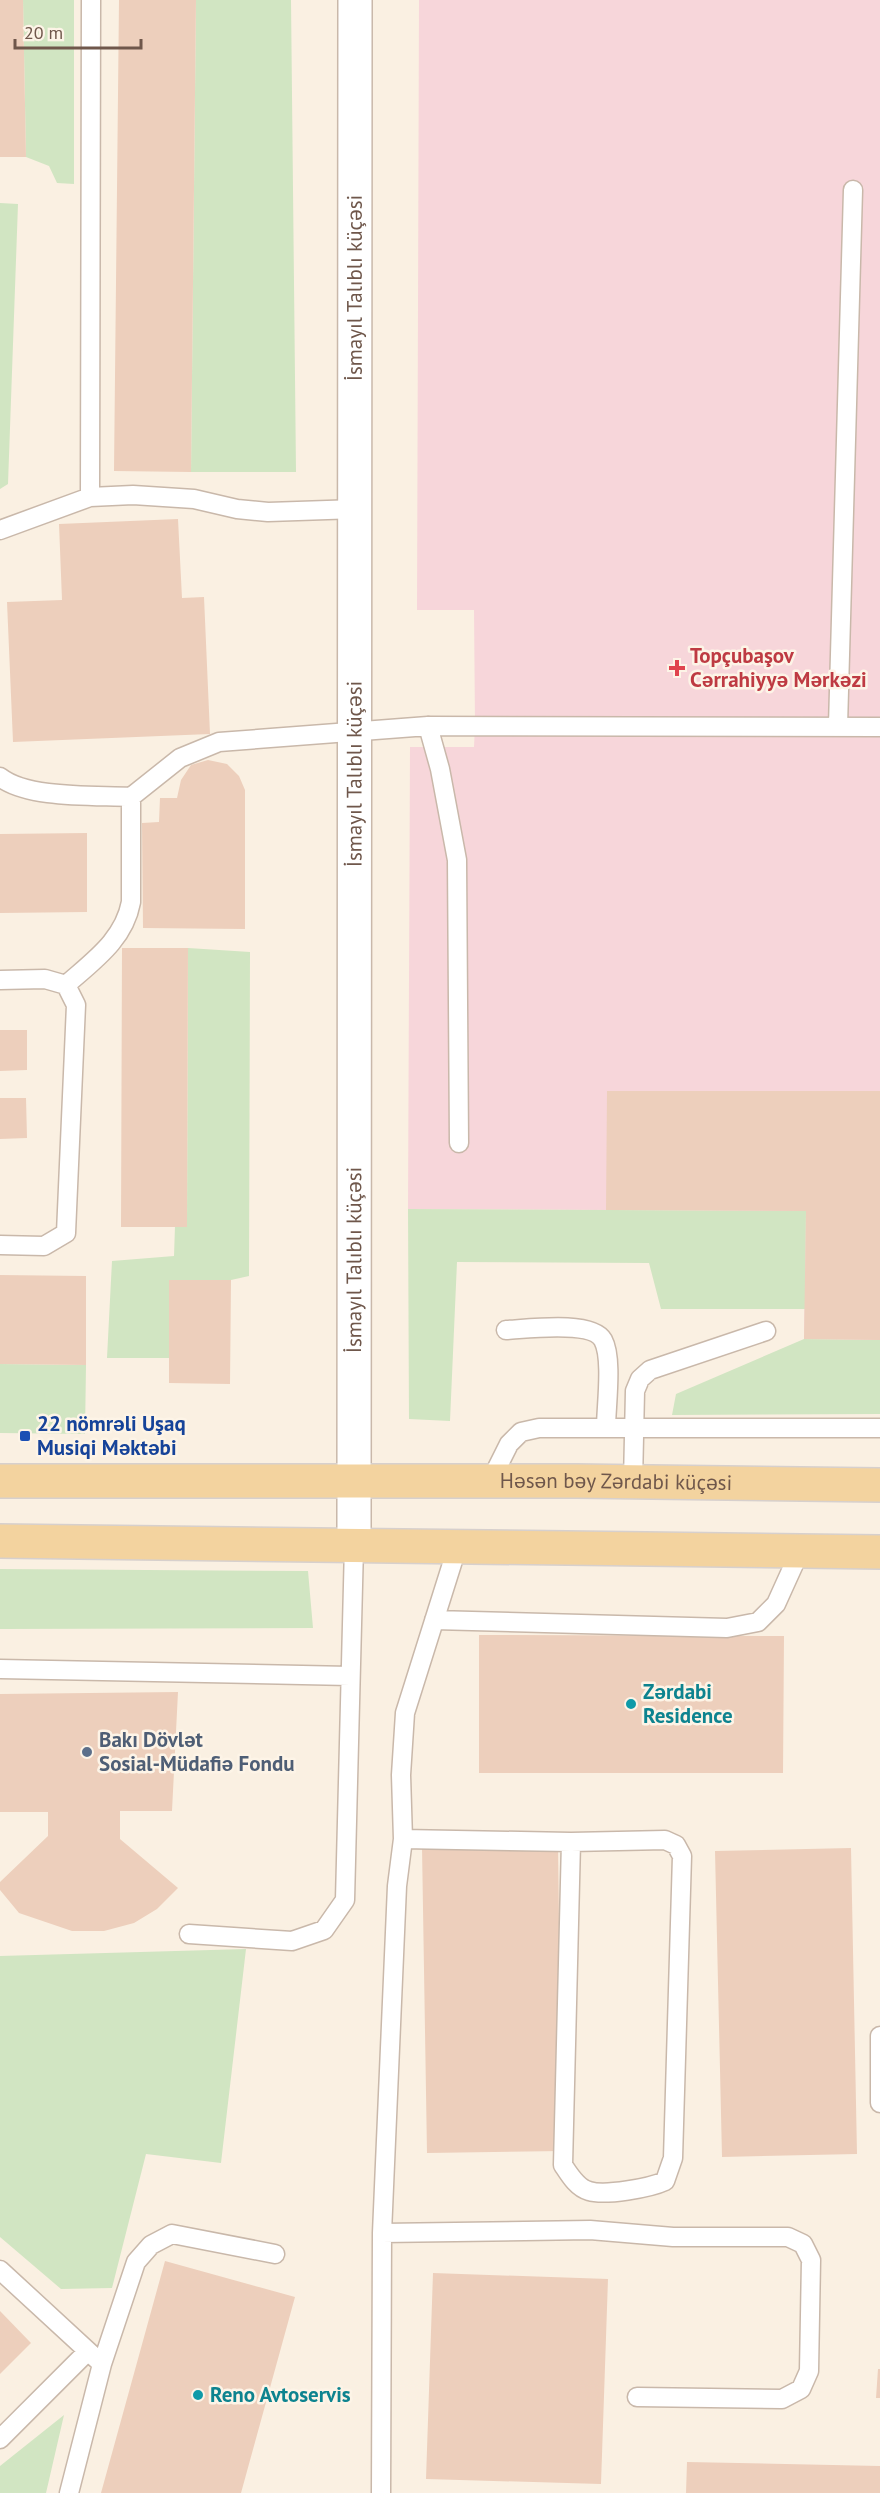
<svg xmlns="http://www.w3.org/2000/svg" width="880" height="2493" viewBox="0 0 880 2493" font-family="'PT Sans',sans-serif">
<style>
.medical{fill:#f7d6da}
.green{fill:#d1e5c2}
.building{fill:#edcfbc}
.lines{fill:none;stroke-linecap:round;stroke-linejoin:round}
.service-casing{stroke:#c9b8aa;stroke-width:21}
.tertiary-casing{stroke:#c9b8aa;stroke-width:36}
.primary-casing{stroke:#d7d0cd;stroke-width:36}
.service{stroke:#fff;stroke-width:18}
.tertiary{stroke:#fff;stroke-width:33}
.primary{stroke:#f3d39f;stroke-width:33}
.health-dot{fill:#e0444e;stroke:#fdf4e7;stroke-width:2}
.transit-dot{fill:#1a4fb4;stroke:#fdf4e7;stroke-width:2}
.culture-dot{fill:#0f9aa8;stroke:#fdf4e7;stroke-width:2}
.service-dot{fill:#5c6f8a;stroke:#fdf4e7;stroke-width:2}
.labels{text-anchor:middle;stroke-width:5;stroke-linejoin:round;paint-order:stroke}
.street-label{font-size:21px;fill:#6f574b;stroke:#fdf4e7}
.health-label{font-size:21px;font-weight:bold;fill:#be3a42;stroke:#fdf4e7;text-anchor:start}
.transit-label{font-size:21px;font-weight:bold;fill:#164399;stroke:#fdf4e7;text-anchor:start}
.culture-label{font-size:21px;font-weight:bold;fill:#0d838f;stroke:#fdf4e7;text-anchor:start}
.service-label{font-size:21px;font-weight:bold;fill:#4e5e75;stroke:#fdf4e7;text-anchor:start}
</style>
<rect width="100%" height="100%" fill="#faf0e2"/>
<!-- medical -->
<path class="medical" d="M419 0H880V1340L804 1339 806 1211 408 1209 410 747H474L475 725 474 610H417Z"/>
<!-- green -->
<path class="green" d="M23 0H74V184L57 183 49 166 26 157Z
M196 0H291L296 472H191Z
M0 203 18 204 8 484 0 489Z
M188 948 250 952 249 1276 231 1280H169V1358H107L112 1261 174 1256 175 1226H187Z
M408 1209 806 1211 805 1309H661L649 1263 457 1262 450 1421 409 1419Z
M804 1339 880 1340V1414L672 1415 676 1394Z
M0 1364 86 1365 85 1434 0 1433Z
M0 1569 308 1571 313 1628 0 1629Z
M246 1949 221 2163 146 2154 112 2288 61 2289 0 2237V1956Z
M64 2415 46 2493H0V2466Z"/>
<!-- building -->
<path class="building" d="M0 0H23L26 157H0Z
M119 0H196L191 472 114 471Z
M178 519 182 598 204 597 210 734 13 742 7 602 62 600 59 524Z
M208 760 227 764 239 776 245 790V929L143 928 142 823 159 822 160 798H177L181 780 191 765Z
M87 833V912L0 913V834Z
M122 948H188L187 1227H121Z
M0 1030H27V1070L0 1071Z
M607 1091H880V1340L804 1339 806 1211 606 1210Z
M0 1098H26L27 1138 0 1139Z
M0 1275 86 1276V1365L0 1364Z
M169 1280H231L230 1384 169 1383Z
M479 1635 784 1636 783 1773H479Z
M178 1692 172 1811H120V1839L178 1888 157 1909 134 1923 104 1931H72L19 1913 0 1890V1882L48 1836V1812H0V1694Z
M558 1845 562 2151 427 2153 422 1847Z
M851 1848 857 2154 722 2157 715 1851Z
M165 2261 295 2297 241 2493H101Z
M433 2273 608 2279 601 2484 426 2479Z
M0 2311 31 2343 0 2374Z
M878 2369H880V2398H876Z
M687 2462 880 2466V2493H686Z"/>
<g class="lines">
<defs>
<path id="service" d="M90 497 91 0
M0 530 90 497 133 495 194 499 237 509 268 512 357 509
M428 726 440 769 457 860 459 1143
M838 726 853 190
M0 777C28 799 95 795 131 797L180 758 219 742 428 726 880 727
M0 980 45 979 66 985 76 1005 66 1233 44 1246 0 1245
M66 985C93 961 124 940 131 902V797
M506 1330C527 1329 592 1320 603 1340 613 1358 606 1407 606 1428
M490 1482 509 1444 521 1432 539 1428H880
M633 1482 635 1391 640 1379 650 1370 766 1331
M434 1620 727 1628 758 1622 776 1604 800 1551
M0 1669 350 1676
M403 1839 571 1842 665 1840 676 1845 682 1856 673 2158 665 2181C650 2188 605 2196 589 2191 577 2188 569 2174 563 2165L571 1842
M189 1934 292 1941 324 1930 345 1900 354 1546
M880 2036V2103
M382 2233 590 2230 673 2237H788L803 2244 811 2260 809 2371 801 2389 782 2399 637 2397
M0 2270 102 2364
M0 2439 88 2351
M69 2493 102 2364 136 2262 151 2245 172 2234 275 2254
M381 2493 382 2233 397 1886 403 1839 401 1775 405 1713 457 1548"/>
<g id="tertiary">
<path id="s1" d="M354 1546 355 0"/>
</g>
<g id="primary">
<path id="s2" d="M0 1481H577L880 1485"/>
<path d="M0 1541 880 1552"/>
</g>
</defs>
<!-- service casing -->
<use href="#service" class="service-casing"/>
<!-- tertiary casing -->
<use href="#tertiary" class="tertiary-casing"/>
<!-- primary casing -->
<use href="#primary" class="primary-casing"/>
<!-- service -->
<use href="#service" class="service"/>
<!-- tertiary -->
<use href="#tertiary" class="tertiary"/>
<!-- primary -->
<use href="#primary" class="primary"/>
</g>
<!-- markers -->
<path class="health-dot" d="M674 659h6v6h6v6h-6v6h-6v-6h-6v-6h6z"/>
<rect class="transit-dot" x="19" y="1430" width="12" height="12" rx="3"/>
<g class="culture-dot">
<circle cx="631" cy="1704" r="6"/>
<circle cx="198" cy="2395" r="6"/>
</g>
<circle class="service-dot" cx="87" cy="1752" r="6"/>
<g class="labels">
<!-- street labels -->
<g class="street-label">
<text dy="7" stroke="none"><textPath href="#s1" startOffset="1258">İsmayıl Talıblı küçəsi</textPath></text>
<text dy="7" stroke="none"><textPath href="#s1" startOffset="772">İsmayıl Talıblı küçəsi</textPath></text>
<text dy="7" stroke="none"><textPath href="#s1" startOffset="286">İsmayıl Talıblı küçəsi</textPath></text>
<text dy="7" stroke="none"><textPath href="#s2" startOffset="616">Həsən bəy Zərdabi küçəsi</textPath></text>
</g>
<!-- health labels -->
<g class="health-label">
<text x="690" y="663">Topçubaşov<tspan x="690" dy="24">Cərrahiyyə Mərkəzi</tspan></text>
</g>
<!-- transit labels -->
<g class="transit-label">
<text x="37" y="1431">22 nömrəli Uşaq<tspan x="37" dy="24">Musiqi Məktəbi</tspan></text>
</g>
<!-- culture labels -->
<g class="culture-label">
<text x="643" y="1699">Zərdabi<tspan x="643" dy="24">Residence</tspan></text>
<text x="210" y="2402">Reno Avtoservis</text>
</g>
<!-- service labels -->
<g class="service-label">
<text x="99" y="1747">Bakı Dövlət<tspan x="99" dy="24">Sosial-Müdafiə Fondu</tspan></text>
</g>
</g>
<!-- scale -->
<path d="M15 39v9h126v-9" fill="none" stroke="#6f574b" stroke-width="3"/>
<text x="24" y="39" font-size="18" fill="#6f574b" stroke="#fdf4e7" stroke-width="4.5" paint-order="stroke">20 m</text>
</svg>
